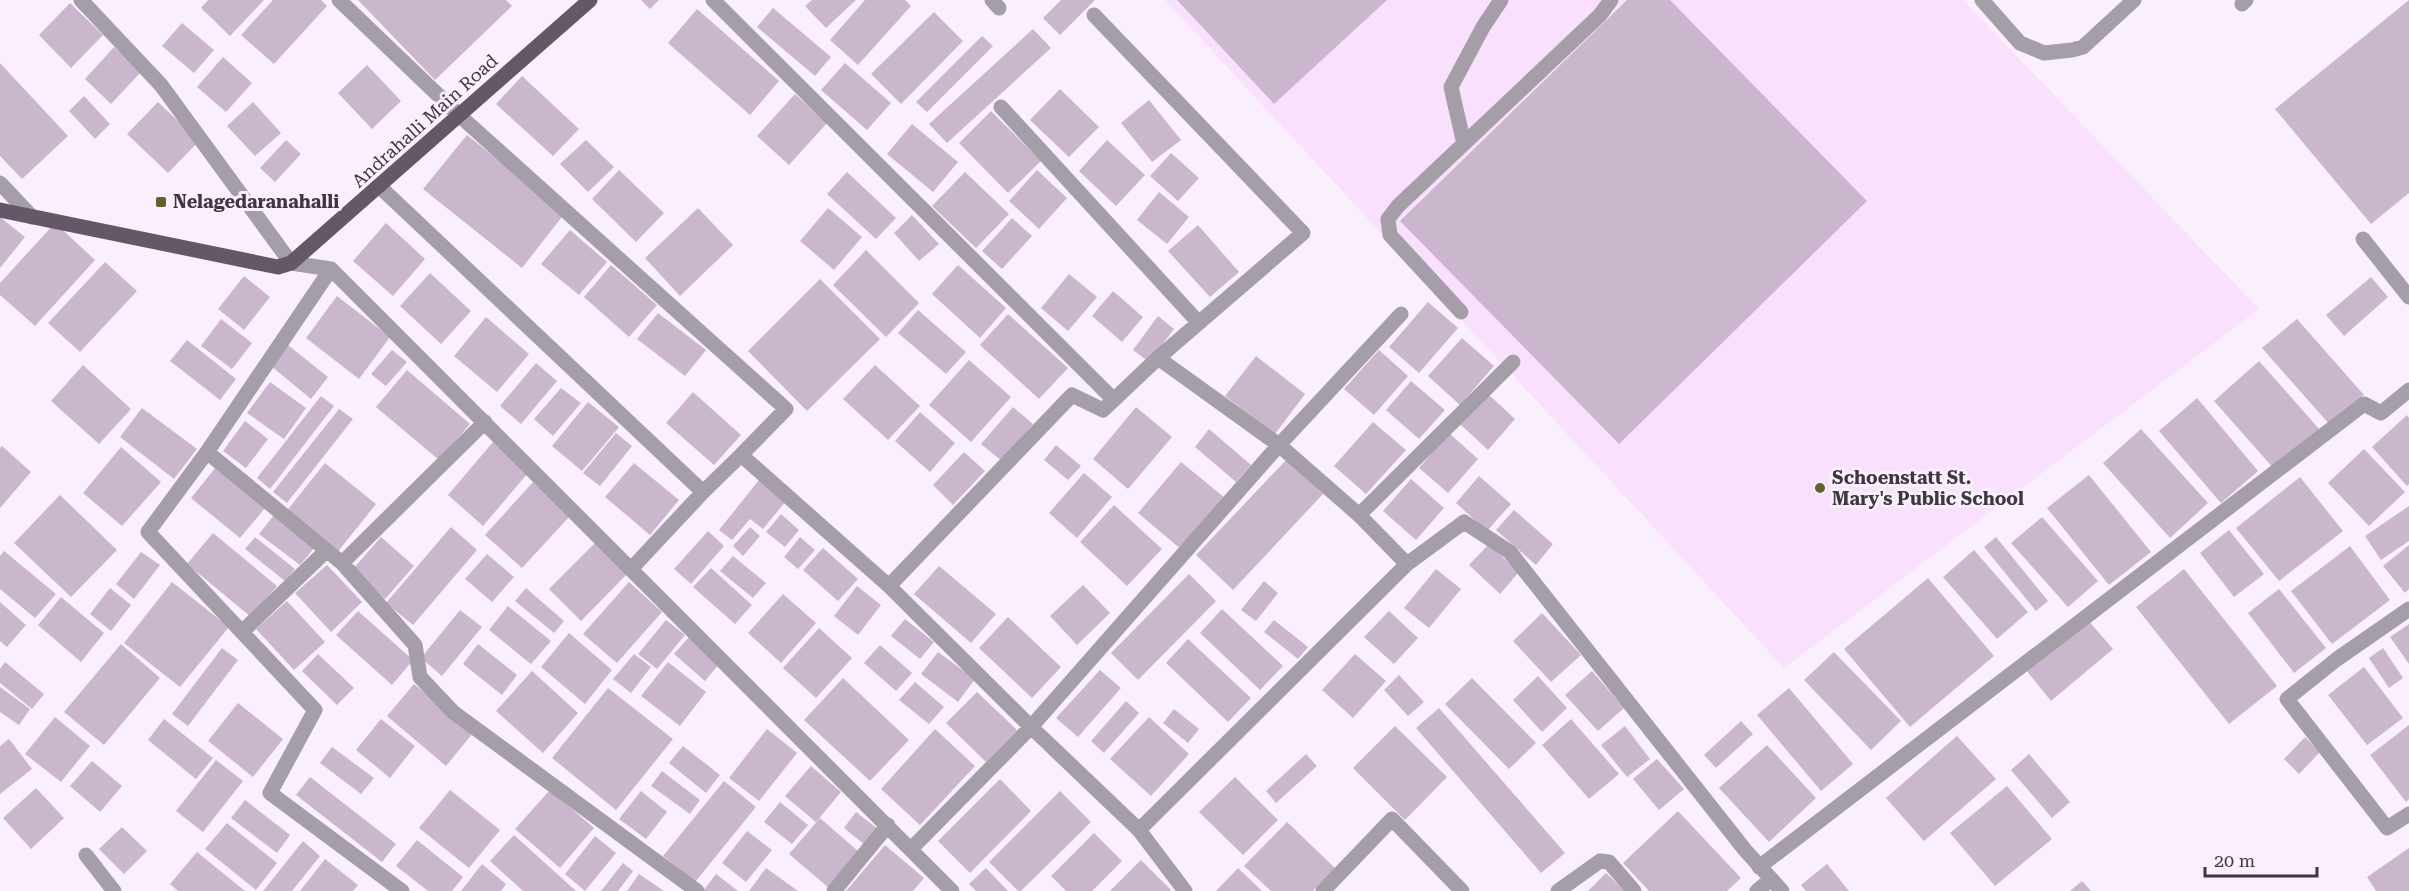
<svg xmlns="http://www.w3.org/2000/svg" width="2409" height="891" viewBox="0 0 2409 891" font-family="'Roboto Serif',serif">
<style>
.built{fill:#f9e0fd}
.building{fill:#cab7cd}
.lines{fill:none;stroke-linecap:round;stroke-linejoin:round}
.minor{stroke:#a59da7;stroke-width:15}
.major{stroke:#655768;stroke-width:15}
.poi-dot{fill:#5f622f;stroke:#faeffc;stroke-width:2}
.labels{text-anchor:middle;stroke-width:6;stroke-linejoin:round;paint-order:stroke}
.street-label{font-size:18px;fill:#3f3740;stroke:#faeffc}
.poi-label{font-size:18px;font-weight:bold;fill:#3f3740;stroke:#faeffc;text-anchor:start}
</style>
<rect width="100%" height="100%" fill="#faeffc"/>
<!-- built -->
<path class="built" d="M1165 0H1963L2259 309 1784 668Z"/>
<!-- building -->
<path class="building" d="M208 0H264L230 36 201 8Z
M273 0H321L327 6 274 64 241 35Z
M358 0H506L512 6 435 80Z
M641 0H659L650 9Z
M812 0H856L826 28 805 6Z
M865 0H905L911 6 858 65 830 40Z
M1061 0H1095L1060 35 1043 18Z
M1177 0H1387L1274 104Z
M1627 0H1670L1867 201 1619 444 1400 221Z
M2409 0V193L2371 224 2275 109Z
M70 3 103 35 71 68 39 35Z
M773 8 831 57 815 76 757 27Z
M697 9 779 81 750 115 668 43Z
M934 12 963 41 901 104 871 74Z
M182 23 214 50 194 73 162 46Z
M1033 29 1051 48 947 143 929 124Z
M982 36 993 46 927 112 916 102Z
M114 47 141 72 111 104 85 79Z
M223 57 252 83 226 112 197 87Z
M0 63 68 136 22 179 0 156Z
M845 63 891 103 867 130 821 90Z
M367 65 401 101 372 129 338 93Z
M522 76 579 129 553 156 496 104Z
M1060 89 1099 127 1069 157 1030 120Z
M795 94 827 123 789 165 757 136Z
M84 96 110 124 95 139 69 111Z
M1149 100 1181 140 1152 162 1121 123Z
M158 102 199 141 168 173 127 134Z
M253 102 281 133 255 156 227 126Z
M991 111 1041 161 1008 193 959 143Z
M912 124 958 162 933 192 887 154Z
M467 135 565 213 522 268 423 189Z
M286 140 301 154 275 182 260 168Z
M586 140 614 167 588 192 560 164Z
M1107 140 1145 175 1116 206 1079 171Z
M1171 153 1199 178 1178 201 1150 176Z
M619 170 664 213 636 242 592 199Z
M1037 170 1067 198 1039 229 1009 201Z
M847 172 896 218 876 239 827 194Z
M965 172 1009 214 976 248 932 206Z
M1159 192 1189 217 1167 244 1137 220Z
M698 208 733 245 680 296 645 258Z
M828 208 862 237 834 270 800 241Z
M912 215 939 244 919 261 894 233Z
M0 217 25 237 0 268Z
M1012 218 1032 236 1002 269 982 251Z
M55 223 95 260 35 326 0 295V283Z
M386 223 425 259 393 296 353 261Z
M1198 225 1239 272 1210 297 1168 251Z
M570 230 607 262 579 295 541 264Z
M866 250 919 303 886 337 833 285Z
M105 262 137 291 80 352 48 323Z
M611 265 657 305 629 337 584 297Z
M958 265 1006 308 980 338 932 294Z
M430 273 471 311 441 344 400 306Z
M1069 274 1097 297 1068 331 1041 308Z
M244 276 270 297 244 330 218 309Z
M2371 277 2388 297 2344 336 2326 315Z
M820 279 880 339 807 411 748 351Z
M1113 291 1143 317 1122 342 1092 316Z
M337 296 390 337 359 379 306 338Z
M1428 302 1458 328 1419 373 1389 347Z
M918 310 966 352 946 374 898 333Z
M658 313 706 350 685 376 637 339Z
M1008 314 1068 368 1039 399 980 345Z
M1158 316 1174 329 1149 362 1133 350Z
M486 317 529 354 497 392 454 356Z
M221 319 252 343 232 369 201 346Z
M2297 319 2364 395 2330 425 2262 348Z
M1462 338 1494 366 1460 405 1428 376Z
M187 340 236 379 220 400 170 361Z
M288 345 328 377 311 399 271 366Z
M392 350 407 362 386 386 371 374Z
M1379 350 1408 376 1374 415 1344 389Z
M1256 356 1305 394 1275 434 1225 396Z
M969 360 1011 397 971 442 929 405Z
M2259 361 2320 430 2275 470 2214 401Z
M536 363 557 381 521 424 500 406Z
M83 365 131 409 99 444 51 401Z
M875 365 920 406 888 440 843 399Z
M407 370 470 424 439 460 376 407Z
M1411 381 1445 410 1419 439 1386 410Z
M270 382 306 408 284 439 247 413Z
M561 388 581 403 553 436 534 419Z
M693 392 741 435 714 465 666 423Z
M1487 393 1515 419 1488 450 1460 424Z
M321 396 334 406 270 489 257 478Z
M2197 398 2258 471 2221 503 2159 431Z
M588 402 619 427 582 471 552 446Z
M1013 407 1033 424 1002 461 981 444Z
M1136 407 1172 437 1128 489 1093 459Z
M142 408 197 449 174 479 120 437Z
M339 409 353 419 287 503 273 492Z
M920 412 955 443 930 472 895 441Z
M2407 415 2409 418V484L2407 486 2372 447Z
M245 421 268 439 246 468 223 451Z
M1373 422 1406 450 1366 494 1334 466Z
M1209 429 1251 465 1236 482 1195 447Z
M2141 429 2208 503 2170 538 2103 463Z
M616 433 632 446 600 486 583 473Z
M1449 433 1478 459 1448 493 1419 468Z
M493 442 528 473 483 526 448 495Z
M1056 445 1081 466 1068 480 1044 460Z
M2 446 31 472 0 508V448Z
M121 447 161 482 122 526 83 493Z
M2364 449 2405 492 2369 526 2328 483Z
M964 452 985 471 953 505 933 485Z
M1287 459 1323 494 1233 590 1196 555Z
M1181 462 1225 498 1182 550 1138 513Z
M325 463 376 504 336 554 285 513Z
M634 463 679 500 650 535 605 497Z
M216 467 265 508 240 538 191 498Z
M1084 473 1112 497 1077 538 1049 513Z
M2089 475 2151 552 2109 585 2047 508Z
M1479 476 1511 504 1487 531 1456 503Z
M2300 477 2343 531 2279 581 2236 528Z
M1411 479 1444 508 1416 540 1383 511Z
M759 480 786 501 763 529 750 519 732 540 719 530Z
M533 482 570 516 522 568 485 535Z
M60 495 117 550 71 597 14 543Z
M1114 505 1162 549 1127 586 1080 542Z
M2409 506V541L2381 560 2365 536Z
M1514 510 1553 544 1536 565 1496 530Z
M781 514 799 530 785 547 766 532Z
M274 515 315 547 300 565 259 534Z
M2042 517 2098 581 2068 607 2011 543Z
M451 527 477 550 413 625 386 603Z
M750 527 760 536 743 556 733 546Z
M2229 530 2264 574 2234 597 2200 553Z
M708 531 724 546 691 584 674 569Z
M213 533 277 586 251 617 187 564Z
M255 537 295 569 285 581 245 549Z
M381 537 414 566 385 599 352 570Z
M800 537 815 550 798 569 784 557Z
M1996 537 2048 601 2036 611 1984 547Z
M596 542 627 574 581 621 549 589Z
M1489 544 1519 572 1500 594 1469 565Z
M2409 545V589L2405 593 2383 566Z
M2350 546 2390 600 2332 644 2291 591Z
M823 548 858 579 838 601 803 570Z
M1974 550 2028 612 1997 639 1943 577Z
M4 551 56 594 35 618 0 589V556Z
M141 552 160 565 134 599 116 584Z
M487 554 514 577 492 602 465 579Z
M733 556 766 583 753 598 720 571Z
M327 565 362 602 331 632 295 593Z
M939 566 996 614 971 643 914 594Z
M711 568 752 605 735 624 693 587Z
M1436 569 1461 589 1429 628 1404 608Z
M2184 569 2277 686 2229 724 2136 607Z
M1189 574 1216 601 1138 680 1111 653Z
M1928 578 1994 656 1910 727 1844 649Z
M1264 581 1278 593 1256 621 1241 610Z
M172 582 229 627 180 687 124 643Z
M629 582 662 612 617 663 583 634Z
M1083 585 1110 613 1077 645 1050 616Z
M857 586 881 605 858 635 834 616Z
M110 588 131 605 111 631 90 614Z
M526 588 564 621 554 633 515 601Z
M2279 589 2326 648 2294 673 2248 613Z
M783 594 816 623 781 663 748 633Z
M61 597 104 633 81 662 38 625Z
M287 601 325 642 294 670 256 629Z
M0 602 26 625 7 647 0 641Z
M508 606 551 641 531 664 489 630Z
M1222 609 1283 666 1260 690 1200 633Z
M460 610 482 627 442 676 421 658Z
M358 611 413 660 392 685 336 635Z
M1389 611 1418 638 1394 664 1364 637Z
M1542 613 1581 655 1551 682 1513 641Z
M1008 617 1061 667 1032 698 979 648Z
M905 619 934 642 920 659 891 636Z
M2087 619 2113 649 2051 701 2026 670Z
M666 620 685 635 657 669 638 654Z
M1274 620 1308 647 1298 659 1264 632Z
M2409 624V664L2390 637Z
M819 628 852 658 816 698 783 668Z
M569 633 612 670 585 704 541 667Z
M689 637 719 664 705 681 674 654Z
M1188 639 1251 698 1228 722 1166 663Z
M121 644 160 678 104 745 64 712Z
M478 644 517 675 502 695 463 664Z
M880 645 912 673 896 691 864 663Z
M222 648 238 660 188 726 172 714Z
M2383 648 2403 678 2389 688 2369 658Z
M938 652 975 679 958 702 921 674Z
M1834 652 1901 721 1871 750 1804 680Z
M318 654 354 688 337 705 302 671Z
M634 654 651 667 631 693 613 679Z
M1355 654 1386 681 1353 718 1322 690Z
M5 662 44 694 32 709 0 683V669Z
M668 662 706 692 680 726 641 696Z
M2364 667 2403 718 2367 745 2328 695Z
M1100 670 1121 688 1078 737 1056 718Z
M532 671 578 713 543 753 496 711Z
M1592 671 1624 708 1598 731 1565 695Z
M1399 675 1424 702 1408 716 1384 690Z
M1538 676 1567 708 1542 732 1513 700Z
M843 678 909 740 870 781 804 720Z
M1472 678 1536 743 1509 769 1445 704Z
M915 682 944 707 929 724 899 700Z
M414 684 473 733 446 766 387 716Z
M0 687 30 709 19 725 0 712Z
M608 688 673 739 616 810 552 758Z
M1789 688 1853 764 1821 791 1757 715Z
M977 692 1017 730 986 762 946 723Z
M1126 701 1139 713 1104 753 1091 741Z
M238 703 283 739 253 777 208 741Z
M1439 708 1565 853 1541 873 1416 728Z
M1174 709 1199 729 1188 743 1163 723Z
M55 717 90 746 61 782 25 754Z
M1149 717 1189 754 1151 796 1110 759Z
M164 719 213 758 196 779 148 740Z
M381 719 415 746 390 778 356 750Z
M1571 719 1619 774 1589 799 1542 745Z
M1741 721 1753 734 1716 768 1704 755Z
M2409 725V799L2406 802 2370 755Z
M1395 726 1447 777 1405 820 1353 768Z
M1625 726 1650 759 1627 777 1601 745Z
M767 729 797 753 759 801 729 778Z
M935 729 975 766 920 825 881 789Z
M1957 736 1996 779 1924 841 1886 798Z
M2305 737 2320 752 2299 774 2284 759Z
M9 739 32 769 0 794V746Z
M1767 745 1816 798 1769 842 1719 788Z
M683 746 720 775 706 793 669 763Z
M332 747 374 778 361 794 320 763Z
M1306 754 1317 766 1276 803 1266 791Z
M2029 754 2070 802 2052 818 2011 770Z
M1657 759 1684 789 1659 810 1633 779Z
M216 760 243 781 203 832 176 811Z
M92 761 122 786 100 812 70 786Z
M811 766 841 792 816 822 785 796Z
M662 771 700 800 690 814 651 786Z
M310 777 396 844 382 862 296 795Z
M1235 777 1278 820 1243 855 1199 812Z
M1000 779 1031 811 970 873 938 841Z
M724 781 756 807 695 882 663 856Z
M2007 786 2052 839 1995 886 1950 833Z
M36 788 64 818 31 849 3 818Z
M450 790 500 830 469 868 419 828Z
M550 790 594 828 560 868 515 829Z
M641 791 667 812 646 839 619 819Z
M1060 791 1091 822 1021 891H1018L989 862Z
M245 800 290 835 277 853 231 818Z
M780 802 808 825 792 844 764 822Z
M1678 811 1741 878 1727 891H1649L1623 863Z
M856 812 878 829 865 845 844 828Z
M820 818 859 852 829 888 789 854Z
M1287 822 1335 868 1313 891H1271L1244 866Z
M227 823 277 863 256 890 205 849Z
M122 827 147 851 124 874 99 849Z
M747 831 772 850 746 882 722 863Z
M1094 833 1122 861 1092 891H1066L1051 876Z
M514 835 576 891H523L490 861Z
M595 836 616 853 585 891 565 874Z
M417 840 463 877 452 891H428L396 866Z
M303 841 320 856 292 891H263Z
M885 845 924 878 913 891H846Z
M2409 848V891H2376L2367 877Z
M197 852 245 891H178L170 884Z
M325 859 358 885 353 891H300Z
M1141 860 1171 890 1170 891H1110Z
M623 863 633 871 618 891H601Z
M482 864 506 884 501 891H461Z
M1827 864 1849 891H1806L1801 885Z
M766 868 798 891H749Z
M986 868 1008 891H976L969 884Z
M1238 868 1262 891H1216Z
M1606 873 1625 891H1588Z
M639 874 664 891H627Z
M716 874 738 891H703Z
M2082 881 2091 891H2070Z"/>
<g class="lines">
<!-- minor -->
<path class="minor" d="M81 0 161 85 291 263 331 269 952 891
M339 0 460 116 786 409 741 455 889 586 1031 727 1139 830 1407 564 1359 515 1279 445 1031 727 912 848
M713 0 1114 400
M992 0 999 8
M1982 0 2020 43 2044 53 2072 50 2083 47 2134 0
M2242 4 2246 0
M1094 15 1303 233 1158 358
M1001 107 1199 323
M1464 144 1451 87 1483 27 1501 0
M0 183 32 217
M380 187 703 492 741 455
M2363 239 2409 297
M331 269 207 452 148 532 315 710 270 793 402 891
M1461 312 1390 235 1388 219 1398 206 1600 15 1611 0
M207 452 342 563 415 645 420 677 453 712 697 891
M1359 515 1513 362
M342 563 485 422
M1407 564 1464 522 1510 552 1745 850 1782 891
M631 569 703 492
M889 586 1072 395 1103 410 1158 358 1279 445 1401 314
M2409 609 2337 659 2287 699 2387 828 2409 814
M242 632 326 551
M1139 830 1185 891
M86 855 114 891
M1759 867 2364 404 2381 413 2409 390
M834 891 888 825
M1323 891 1392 819 1462 891
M1558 891 1600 861 1609 862 1634 891
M1757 891 1771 879"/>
<!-- major -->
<path class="major" d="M0 210 278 267 291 263 590 0"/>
</g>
<!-- markers -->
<g class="poi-dot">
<rect x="155" y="196" width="12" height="12" rx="3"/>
<circle cx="1820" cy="488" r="6"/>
</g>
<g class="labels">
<!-- street labels -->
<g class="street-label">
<text transform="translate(425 121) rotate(-42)" y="6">Andrahalli Main Road</text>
</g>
<!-- poi labels -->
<g class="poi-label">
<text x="173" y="208">Nelagedaranahalli</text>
<text x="1832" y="484">Schoenstatt St.<tspan x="1832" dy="21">Mary's Public School</tspan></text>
</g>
</g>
<!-- scale -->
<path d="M2205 867v9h112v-9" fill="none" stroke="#3f3740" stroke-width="3"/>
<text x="2214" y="867" font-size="18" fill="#3f3740" stroke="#faeffc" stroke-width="4.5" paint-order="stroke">20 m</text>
</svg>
